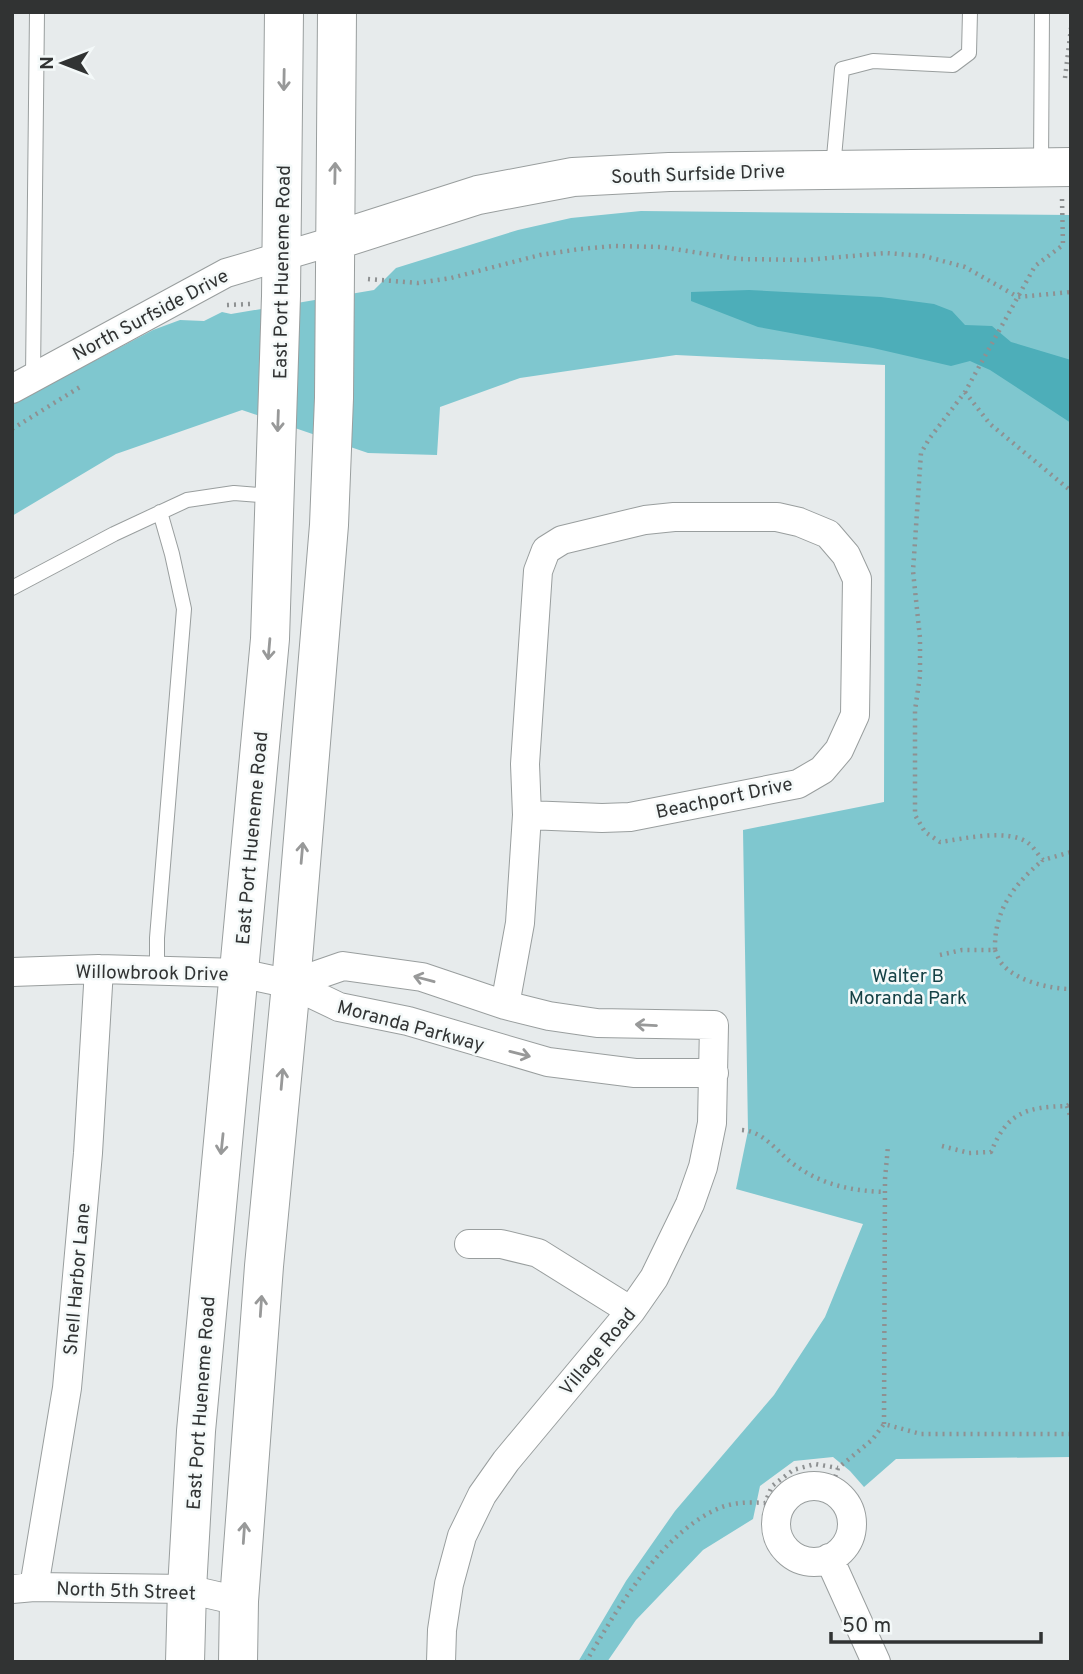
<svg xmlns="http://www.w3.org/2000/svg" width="1083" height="1674" viewBox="0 0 1083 1674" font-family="Overpass,sans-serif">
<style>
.green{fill:#7fc7cf}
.water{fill:#4daeb9}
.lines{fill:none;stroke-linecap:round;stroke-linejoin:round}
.lane-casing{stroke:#999e9e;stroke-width:16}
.street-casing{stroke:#999e9e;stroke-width:30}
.secondary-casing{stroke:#999e9e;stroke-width:40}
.path{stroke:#8e9192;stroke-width:4.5;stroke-dasharray:2 5;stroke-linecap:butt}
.lane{stroke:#fff;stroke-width:14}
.street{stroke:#fff;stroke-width:28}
.secondary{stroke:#fff;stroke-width:38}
.oneway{stroke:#989999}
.labels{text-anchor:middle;stroke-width:5;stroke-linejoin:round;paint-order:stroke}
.street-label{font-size:19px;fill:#313333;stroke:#f4f9f9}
.park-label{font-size:19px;fill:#154246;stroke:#f4f9f9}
</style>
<rect width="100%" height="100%" fill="#e7ebec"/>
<!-- green -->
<path class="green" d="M641 211 1071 215V1457L896 1459 864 1487 850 1471 833 1457 794 1461 760 1486 753 1519 703 1550 636 1620 607 1662H578L626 1581 675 1511 774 1395 825 1317 863 1224 736 1189 748 1131 743 830 884 802 885 365 676 355 520 378 440 407 437 455 368 453 242 410 116 454 12 516V404L153 330 180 320 204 321 222 312 231 314 374 290 396 268 518 230 571 218Z"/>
<!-- water -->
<path class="water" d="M749 290 881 297 934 304 952 311 965 325 992 326 1011 342 1071 360V423L990 370 970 361 951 366 873 348 758 327 691 301V292Z"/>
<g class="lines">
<defs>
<path id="lane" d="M1041 165 1042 12
M833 168 842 69 873 61 953 65 969 53 970 12
M33 376 37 12
M12 588 114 534 187 500 234 493 273 496
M157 971V938L184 609 172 554 160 512"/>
<path id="street" d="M12 389 226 273 334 241
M12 972 99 969 239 973 291 984 339 1007 408 1021 548 1062 635 1073H714
M291 984 343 966 422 977 505 1005 549 1016 597 1023 714 1025 712 1123 703 1167 690 1204 654 1278 631 1311 506 1461 482 1495 462 1536 449 1584 442 1630 441 1662
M505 1005 520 923 527 815 525 764 538 571 546 550 562 540 645 520 674 517H777L799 522 828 534 846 555 857 579 855 715 839 750 822 770 798 784 630 817 602 818 527 815
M469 1244H501L538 1253 631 1311
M776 1524a38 38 0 1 1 76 0a38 38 0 1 1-76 0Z
M829 1558 876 1662
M34 1587 67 1388 88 1153 99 969
M12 1589 34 1587 187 1589 239 1601"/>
<path id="secondary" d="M334 241 478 195 573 177 669 172 1071 167
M185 1662 187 1589 196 1431 270 639 281 296 284 12
M238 1662 239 1601 264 1266 291 984 329 525 334 398 337 12"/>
</defs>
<!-- lane casing -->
<use href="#lane" class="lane-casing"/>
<!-- street casing -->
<use href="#street" class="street-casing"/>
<!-- secondary casing -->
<use href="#secondary" class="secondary-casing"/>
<!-- path -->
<path class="path" d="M1065 78 1071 28
M1062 199 1063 245 1035 266 965 392 929 439 921 453 913 571 920 638V676L915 710V815L925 832 940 842C962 839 1009 828 1028 843 1034 847 1038 855 1043 860L1071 852
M368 279 418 283 451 278 540 255 580 249 614 246 661 247 739 259 806 260 886 253 924 256 965 267 1018 297 1071 292
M227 305 250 304
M965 392 990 424 1071 491
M12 429 80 387
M995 950C997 955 999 961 1003 965 1017 981 1050 989 1071 989
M940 955 962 950H995C994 911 1013 885 1043 860
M1067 1106 1071 1119
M742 1130C766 1132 777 1153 796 1166 823 1185 852 1191 885 1192
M942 1146 969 1153 991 1152C1007 1112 1027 1107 1067 1106L1071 1103
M884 1424 885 1179 888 1146
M831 1490 838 1468 872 1440 884 1424 921 1434H1071
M765 1503 778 1510
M586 1662C617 1609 663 1530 722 1507 736 1502 750 1502 765 1503L772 1486 793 1470 815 1464 838 1468"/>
<!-- lane -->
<use href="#lane" class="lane"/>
<!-- street -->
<use href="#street" class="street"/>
<!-- secondary -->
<use href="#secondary" class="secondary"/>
</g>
<!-- one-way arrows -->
<defs><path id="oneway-shaft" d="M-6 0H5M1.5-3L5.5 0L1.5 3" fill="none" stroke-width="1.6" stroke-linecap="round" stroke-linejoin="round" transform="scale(1.75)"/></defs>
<g class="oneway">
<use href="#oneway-shaft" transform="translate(284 80) rotate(91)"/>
<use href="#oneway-shaft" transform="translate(335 173) rotate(-89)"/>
<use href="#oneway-shaft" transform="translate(278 421) rotate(92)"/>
<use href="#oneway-shaft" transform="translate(269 649) rotate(95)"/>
<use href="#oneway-shaft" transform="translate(302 853) rotate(-85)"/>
<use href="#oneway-shaft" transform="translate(424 979) rotate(-165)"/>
<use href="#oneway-shaft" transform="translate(646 1025) rotate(-177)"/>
<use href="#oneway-shaft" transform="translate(520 1054) rotate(14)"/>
<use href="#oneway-shaft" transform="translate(282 1079) rotate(-85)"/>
<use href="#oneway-shaft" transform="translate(222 1144) rotate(96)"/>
<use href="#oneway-shaft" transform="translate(261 1306) rotate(-86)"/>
<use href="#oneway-shaft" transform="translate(244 1533) rotate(-86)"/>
</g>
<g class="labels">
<!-- street labels -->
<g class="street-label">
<text transform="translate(698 173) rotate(-2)" y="7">South Surfside Drive</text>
<text transform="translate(281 272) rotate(-89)" y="7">East Port Hueneme Road</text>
<text transform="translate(150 314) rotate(-28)" y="7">North Surfside Drive</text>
<text transform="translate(724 797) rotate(-12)" y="7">Beachport Drive</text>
<text transform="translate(251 838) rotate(-85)" y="7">East Port Hueneme Road</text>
<text transform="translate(152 972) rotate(1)" y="7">Willowbrook Drive</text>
<text transform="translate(411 1025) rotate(15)" y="7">Moranda Parkway</text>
<text transform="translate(76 1279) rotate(-85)" y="7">Shell Harbor Lane</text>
<text transform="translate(597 1351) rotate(-50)" y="7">Village Road</text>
<text transform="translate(200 1403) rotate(-86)" y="7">East Port Hueneme Road</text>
<text transform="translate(126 1590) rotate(2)" y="7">North 5th Street</text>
</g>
<!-- park labels -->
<g class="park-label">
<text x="908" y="982">Walter B<tspan x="908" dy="22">Moranda Park</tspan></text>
</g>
</g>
<!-- border -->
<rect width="1083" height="1674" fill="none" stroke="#313333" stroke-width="28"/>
<!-- north arrow -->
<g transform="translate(63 63) rotate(270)" stroke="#f4f9f9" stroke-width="5" paint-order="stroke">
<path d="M0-5L12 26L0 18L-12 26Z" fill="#313333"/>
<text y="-10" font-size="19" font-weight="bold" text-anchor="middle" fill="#313333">N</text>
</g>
<!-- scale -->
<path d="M831 1632v10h210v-10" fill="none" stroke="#313333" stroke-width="3.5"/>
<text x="842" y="1632" font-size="21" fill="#313333" stroke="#f4f9f9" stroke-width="5" paint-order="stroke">50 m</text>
</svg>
